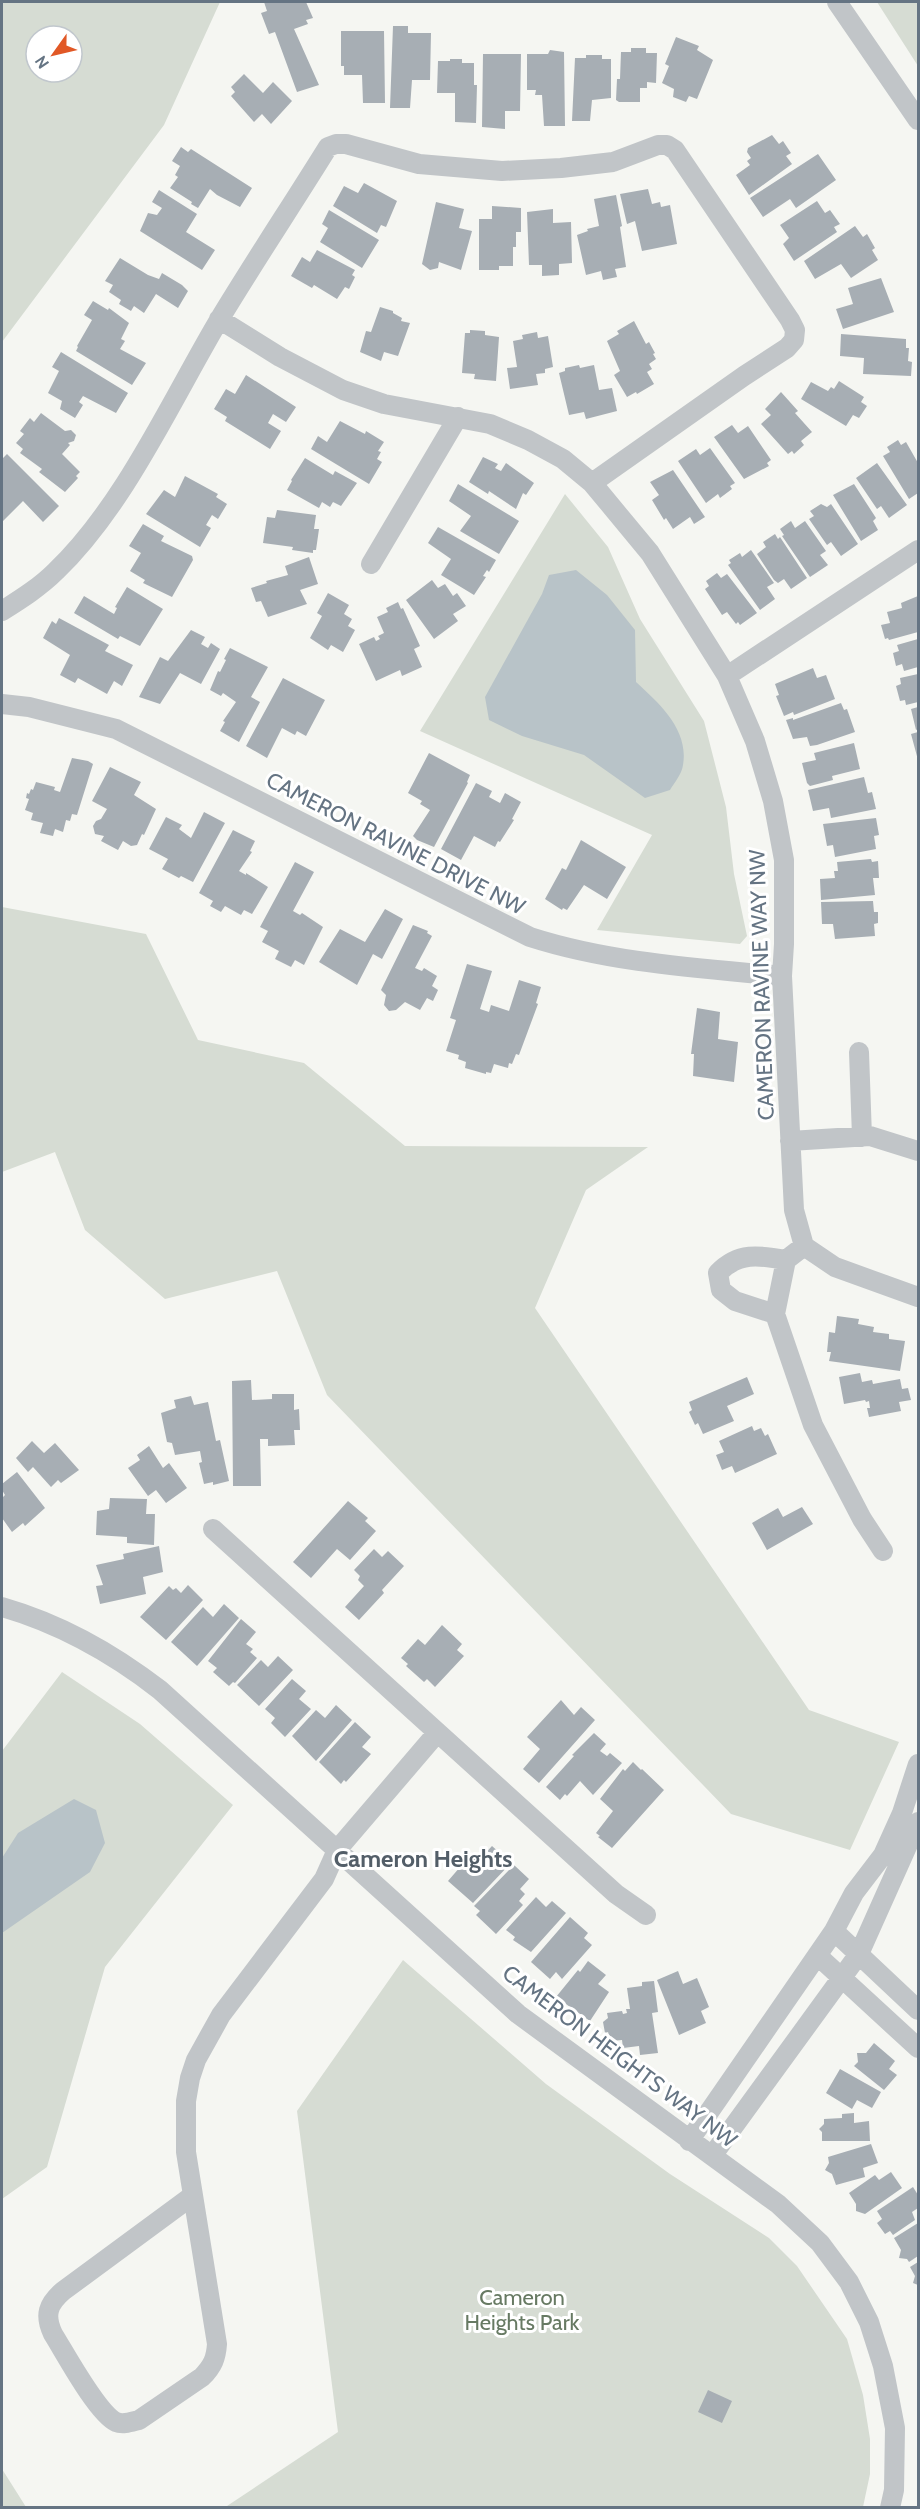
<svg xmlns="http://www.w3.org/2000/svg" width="920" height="2509" viewBox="0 0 920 2509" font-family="Cabin,sans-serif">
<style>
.green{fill:#d6dcd3;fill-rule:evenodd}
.water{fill:#b8c3c8}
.building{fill:#a7aeb4}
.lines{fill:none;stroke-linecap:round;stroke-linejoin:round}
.minor{stroke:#c1c5c8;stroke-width:20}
.labels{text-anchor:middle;stroke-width:6;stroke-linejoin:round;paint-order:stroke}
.street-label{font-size:22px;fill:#657483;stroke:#fff}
.park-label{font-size:22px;fill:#677a63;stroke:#fff}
.neighbourhood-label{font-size:24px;font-weight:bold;fill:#535e68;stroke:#fff}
</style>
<rect width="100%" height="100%" fill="#f5f6f2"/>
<!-- green -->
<path class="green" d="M2 2H220L164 125 2 342ZM36 36H72V72H36Z
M877 2H918V66Z
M565 494 608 547 640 619 704 721 726 807 734 874 747 936 740 944 597 930 652 835 420 731Z
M2 907 146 934 198 1040 304 1063 405 1146 648 1147 586 1190 535 1308 809 1710 899 1742 850 1850 731 1814 327 1395 277 1271 165 1299 85 1230 55 1152 2 1172Z
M62 1672 140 1724 233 1805 105 1967 47 2167 2 2199V1751Z
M403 1960 546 2084 670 2174 769 2238 797 2266 847 2339 863 2395 870 2439V2474L863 2507 224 2508 338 2432 297 2111Z
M2 2469 26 2507H2Z"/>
<!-- water -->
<path class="water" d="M576 570 607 595 635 630 636 682C660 704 689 730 683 765 682 774 674 783 670 790L645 798 584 755 522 736 489 720 485 697 542 594 549 575Z
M74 1799 96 1810 105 1843 90 1872 2 1933V1858L18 1833Z"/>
<!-- building -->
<path class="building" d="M264 2H306L313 18 306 20 308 24 294 29 319 85 297 92 275 32 269 34 261 13 267 11Z
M393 26H408V33H431L430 80H412L410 108H390Z
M341 31H384L385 103H363L362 75H344V66H341Z
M676 37 699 46 697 50 713 60 697 99 689 96 686 102 673 97 674 89 662 83 669 66 665 64Z
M631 48H646V53H657L656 83 647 82V88H640V102H619L616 100 617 79H620L621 52H631Z
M550 50 564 52 565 126H544L542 95H535L536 90H527V54H548Z
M483 54H521L520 111H505V129L482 127Z
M586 55H602V59H611V98L592 100 590 121H572L575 58H586Z
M450 59H462V63H474V85H477L476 123 455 122V93H437L438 61H450Z
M244 74 263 93 273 82 292 101 271 124 262 114 254 122 231 96 235 92 231 87Z
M772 135 779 144 783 141 791 153 786 156 792 164 749 195 736 175 750 165 747 161 751 158 747 152 748 148Z
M181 147 188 152 191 149 252 188 240 207 217 195 210 189 198 208 191 204 192 202 170 188 178 177 175 175 180 166 172 161Z
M818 154 836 180 796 208 790 199 763 217 750 198Z
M364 183 397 201 386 227 381 225 377 233 333 206 344 186 358 193Z
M648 189 652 204 660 202 661 207 670 205 677 244 642 251 635 221 627 224 620 194Z
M159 190 197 214 186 232 215 250 202 270 140 231 148 213 157 215 162 208 152 202Z
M616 195 622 226 620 227 626 267 615 269 617 277 603 280 601 271 586 275 577 235 588 231 587 229 599 226 594 199Z
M817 201 825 213 830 210 840 224 834 227 837 232 794 261 783 244 789 238 780 225Z
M436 202 464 209 459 228 472 231 461 270 439 262 438 268 430 270 422 264Z
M492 206 521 208V232H516V247H513V266H499V270H479V219H492Z
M553 209V223L571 222 572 263 559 264V275L542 276V265H529L527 212Z
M329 210 379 240 362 268 320 242 328 228 322 224Z
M855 226 863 237 867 234 875 248 872 250 878 260 851 278 841 264 815 279 804 261Z
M317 250 355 270 352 275 355 277 349 289 345 287 337 299 314 285 312 288 291 276 302 257 310 262Z
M120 258 148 275 159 279 162 273 182 285 188 291 178 308 156 294 144 313 134 306 131 311 119 304 121 300 109 292 113 285 105 281Z
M881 278 894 312 843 329 836 309 853 304 848 288Z
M93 301 108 310 109 308 129 323 121 339 125 341 120 349 146 363 132 385 76 351 78 347 77 346 92 320 84 315Z
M380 307 393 311V313L402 318 401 321 410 323 398 356 384 352 381 361 360 352 366 331 371 332Z
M634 321 646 344 649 342 655 353 653 354 656 359 649 364 652 369 647 372 654 384 637 394 636 392 627 397 614 375 620 371 607 341 619 334 617 331Z
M470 330 485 331V335L499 337 496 381 474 379 475 374 462 373 465 333H470Z
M537 332 538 338 548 336 553 367 545 369V373L536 374 538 385 510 389 507 368 517 367 513 341 523 339 522 335Z
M841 334 906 339V348H909L908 361 912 362 911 376 863 374 864 358 840 356Z
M61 352 128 393 116 413 83 396 79 402 83 405 75 418 60 409 62 401 48 393 59 371 52 367Z
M579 365 580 368 594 365 599 390 612 388 617 411 586 419 584 412 569 415 559 373 565 371V368Z
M246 375 296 407 286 422 273 414 268 423 281 431 270 449 225 421 227 417 214 409 226 389 235 394Z
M839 381 864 397 861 402 867 406 859 418 853 415 846 426 801 399 811 382 828 391 831 387 834 389Z
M781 392 798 411 795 413 812 432 801 441 804 445 794 454 792 451 788 454 761 424 771 415 765 409Z
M41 413 65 431 71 430 76 435 74 441 68 443 70 445 62 454 80 472 76 476 78 478 65 492 39 472 42 469 20 453 23 449 16 443 24 434 20 431 30 418 34 422Z
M340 421 365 434 366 431 384 442 378 451 381 452 377 459 382 462 369 484 311 449 318 436 327 442Z
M732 425 738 433 748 426 771 460 767 463 769 466 744 479 714 437Z
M898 440 901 445 906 442 918 463V493L909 499 883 456 890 452 887 447Z
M710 448 735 483 730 486 732 489 720 498 718 494 706 503 678 461 696 449 700 455Z
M7 454 59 506 43 522 23 501 3 521 2 519V459Z
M483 457 498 464 495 468 501 471 506 463 534 483 526 495 523 493 516 509 489 491 488 494 469 482Z
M305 458 333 475 335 471 357 483 341 506 333 502 330 507 322 502 319 508 287 490 292 481 291 480Z
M877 463 907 505 889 518 881 506 877 509 856 478Z
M673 470 705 517 694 524 690 517 673 529 666 518 664 520 652 500 659 495 650 482Z
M185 476 218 494 216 497 227 504 218 519 212 515 206 525 211 528 200 547 146 514 164 490 175 497Z
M458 484 519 521 499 554 460 531 471 516 449 501Z
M854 484 876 518 873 521 878 530 861 541 833 495Z
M821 504 827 507 831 504 858 544 841 556 831 542 827 545 809 519 814 516 810 511Z
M277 510 316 515 314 529H319L316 550H313V553L292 550 293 547 263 543 267 517 275 518Z
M791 521 795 528 805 521 826 551 820 555 828 565 810 577 782 536 784 535 780 529Z
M143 524 164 536 161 541 192 556 193 560 172 597 143 583 145 580 130 571 141 553 129 546Z
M438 527 496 560 489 572 487 570 483 576 486 577 474 595 441 575 451 559 428 543Z
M775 534 778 539 780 537 807 578 791 589 784 579 778 583 774 580 757 554 766 547 763 542Z
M751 550 774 583 767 587 775 599 760 610 728 565 731 563 729 560 740 553 742 557Z
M309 557 318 584 300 590 307 604 268 617 261 601 256 602 251 588 267 583 266 581 288 575 285 566Z
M717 573 721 578 727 574 757 613 740 625 738 622 736 624 727 612 722 615 705 589 709 586 706 581Z
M432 580 438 588 445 584 453 596 457 593 466 606 453 614 458 621 434 639 406 600Z
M127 587 163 609 140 646 120 636 118 639 74 613 84 596 114 614 117 608 115 607Z
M328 593 349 605 344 614 352 619 348 626 355 630 343 652 331 645 328 650 310 638 322 616 317 613Z
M918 596V632L889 640 888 638 885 639 881 625 890 623 887 612 902 608 901 603Z
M398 602 401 609 403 608 420 646 414 649 422 667 402 676 400 670 376 681 359 644 374 637 376 641 380 639 378 636 384 633 377 617 388 612 386 608Z
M59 618 109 645 105 651 133 665 122 686 114 681 107 694 78 678 75 683 60 675 70 655 43 638 52 621 56 624Z
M191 630 205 637 201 644 208 648 211 643 220 649 201 684 180 673 160 704 139 697 160 657 168 661Z
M918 639V667L904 671 902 664 896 666 893 653 899 651 897 645Z
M230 648 268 667 251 697 260 702 239 742 220 731 225 722 223 721 236 702 223 693 221 696 210 690 218 671 220 672 226 660 224 659Z
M813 668 817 678 826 675 835 699 794 715 793 712 784 716 776 696 779 695 775 684Z
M918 674V702L906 705 905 700 900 701 896 686 901 684 900 678Z
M283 678 325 700 306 736 297 731 295 735 282 728 267 758 246 746Z
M841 703 844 710 847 709 855 732 817 745 810 746 807 737 793 739 786 720 793 718V720Z
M918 707V729L916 730 911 709Z
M918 732V760L911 734Z
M854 743 860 769 832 776 833 780 810 786 807 783 802 763 816 760 814 753Z
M429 753 470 775 467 782 468 783 434 847 417 840 413 836 430 810 420 804 422 801 408 793Z
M72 758 88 761 93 764 77 815 72 814 70 821 66 820 63 832 55 829 53 836 40 833 43 823 31 820 33 813 25 810 29 799 26 798 27 793 29 794 31 789 33 790 36 782 55 787 54 790 60 792Z
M110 767 141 782 134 795 156 809 144 835 142 834 137 845 131 846 123 841 118 850 101 841 104 836 95 834 93 826 96 821 101 819 107 809 92 801Z
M864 777 868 793 872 792 876 809 831 818 829 808 813 811 808 790Z
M476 783 492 791 489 797 500 803 505 793 521 802 512 819 514 820 500 842 498 841 495 847 474 836 461 860 441 849Z
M204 812 225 823 193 882 181 876 179 878 162 869 168 859 149 849 166 817 182 825 179 829 191 838Z
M876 818 879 835 874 836 876 849 835 857 833 845 827 846 823 824Z
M233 830 255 841 250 851 252 852 239 871 246 875V873L268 887 252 914 244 910 241 915 225 906 221 912 210 906 213 901 199 893Z
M581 840 626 867 607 899 584 885 567 910 563 908 562 910 545 899 562 868 566 870Z
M871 859 872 862 878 861 879 878H873L875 895 821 900 820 879 835 878 834 871H838L837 862Z
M295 862 314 872 293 911 300 915 302 913 323 927 304 965 295 960 291 967 275 959 279 951 262 942 268 931 260 927Z
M873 901 874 912H878V923L874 924 875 936 835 939 833 924H822L821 902Z
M385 909 403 919 382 959 373 954 357 985 319 962 340 929 365 942Z
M413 925 428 931 427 933 432 936 415 968 422 971 424 968 437 976 432 986 438 990 433 1001 427 998 420 1010 405 1002 396 1010 389 1011 384 1005 386 995 381 990Z
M467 964 492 971 480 1009 489 1012 491 1005 509 1011 519 980 541 987 536 1003 538 1004 519 1055 516 1054 512 1064 509 1063 508 1068 494 1064 491 1073 486 1072V1074L465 1068 466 1062 458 1059 459 1055 446 1051 456 1020 450 1018Z
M697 1008 720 1012 718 1039 738 1042 734 1082 693 1076 694 1054H691Z
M837 1316 859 1319 858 1324 874 1327 873 1332 889 1334V1339L905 1341 900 1371 829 1361 831 1352H827L829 1332 835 1333Z
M860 1373 862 1382 872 1380 873 1384 900 1379 902 1389 908 1388 911 1400 899 1402 901 1411 869 1417 867 1408H870L869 1401 866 1402 865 1400 844 1404 839 1377Z
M747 1377 754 1394 727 1406 734 1421 703 1434 698 1423 695 1425 689 1412 692 1410 689 1402Z
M251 1380 252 1400 272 1399V1394H294V1410L299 1409 300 1430H294L295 1445 268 1446V1439H260L261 1486H233L232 1381Z
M191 1396 194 1405 208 1402 216 1441 220 1440 229 1481 213 1485V1482L204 1484 199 1463 202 1462 200 1451 175 1455 172 1443 167 1442 161 1413 176 1408 174 1400Z
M752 1426 754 1431 761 1428 765 1436 768 1434 777 1454 735 1473 732 1466 722 1470 716 1455 724 1452 719 1441Z
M32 1441 44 1453 55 1443 79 1470 61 1483 58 1480 51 1487 33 1467 28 1472 16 1458Z
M149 1446 163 1468 169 1463 187 1488 166 1503 156 1490 148 1496 128 1468 140 1460 137 1455Z
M17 1472 45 1508 25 1526 23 1523 12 1532 2 1518V1498L5 1495 2 1490V1484Z
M110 1498 147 1499 146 1514H155L154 1545 127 1543V1537L96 1535 97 1511 109 1509Z
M348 1501 368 1518 365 1521 376 1531 350 1560 337 1549 311 1578 293 1562Z
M802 1507 813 1524 767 1550 752 1523 778 1508 783 1517Z
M159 1546 163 1572 143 1577 146 1594 100 1604 96 1586 103 1585 96 1565 124 1559 123 1554Z
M374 1549 382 1557 388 1551 404 1566 382 1590 384 1593 359 1620 345 1607 364 1586 358 1580 360 1576 354 1570Z
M188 1585 203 1600 166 1640 140 1617 169 1586 173 1590 176 1588 181 1593Z
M224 1604 239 1618 197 1666 171 1642 203 1607 213 1617Z
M241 1619 256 1632 246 1644 253 1649 250 1652 257 1658 235 1683 233 1682 229 1686 213 1672 217 1668 208 1661Z
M442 1625 462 1644 457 1650 464 1656 435 1687 427 1679 424 1682 406 1666 408 1664 401 1658 418 1639 425 1645Z
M278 1656 293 1670 259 1706 237 1685 261 1660 268 1667Z
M292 1679 306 1691 299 1699 311 1709 285 1737 271 1723 275 1718 265 1709Z
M561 1700 574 1715 581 1707 595 1720 539 1783 523 1769 540 1749 527 1737Z
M336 1705 352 1720 316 1761 292 1736 316 1710 325 1718Z
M355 1722 371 1737 362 1747 371 1754 346 1782 344 1780 341 1784 319 1762Z
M594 1733 606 1744 600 1751 607 1756 610 1753 622 1763 593 1795 580 1781 567 1796 565 1794 560 1800 546 1787 574 1756 572 1755Z
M633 1762 641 1770 642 1769 664 1790 612 1848 598 1837 600 1836 596 1833 613 1811 600 1799 623 1769 625 1771Z
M492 1846 511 1863 473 1903 448 1881 473 1852 480 1859Z
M514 1865 529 1879 520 1889 525 1894 519 1901 523 1905 496 1934 476 1915 480 1911 474 1906Z
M536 1897 546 1907 552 1901 566 1913 531 1952 513 1940 515 1937 506 1930Z
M570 1917 588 1933 584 1938 592 1945 562 1979 556 1972 550 1979 531 1962Z
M588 1961 606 1975 598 1984 609 1992 590 2021 556 1997 578 1970 580 1972Z
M678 1971 683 1984 697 1978 709 2007 701 2011 706 2023 679 2035 657 1980Z
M654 1981 658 2012 652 2013 658 2053 640 2055 639 2046 623 2048 622 2040 611 2041 608 2032 605 2033 603 2022 608 2018 607 2013 622 2011 623 2014 627 2013 626 2009H630L627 1988 642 1986V1982Z
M874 2043 895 2061 889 2069 897 2075 884 2090 854 2066 858 2062 857 2053H866Z
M840 2069 881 2092 872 2108 857 2100 852 2109 826 2093Z
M854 2113V2123L869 2121 870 2141H822V2132L819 2129 824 2124V2119L842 2118V2114Z
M871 2144 878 2163 863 2168 865 2177 836 2185 832 2174 825 2170 829 2163 828 2157Z
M891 2172 902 2188 865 2214 856 2211V2204L849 2193 875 2175 879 2180Z
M913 2187 918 2195V2208L912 2212 915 2220 893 2235 890 2231 885 2234 877 2223 882 2219 877 2211Z
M918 2223V2256L909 2262 907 2259 899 2258 901 2250 894 2238Z
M918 2262V2285L913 2283 915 2276 910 2267Z
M708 2390 732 2401 722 2423 698 2412Z"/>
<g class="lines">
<!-- minor -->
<path class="minor" d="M837 2 918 120
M219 319 280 357 343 390 384 404 490 424 528 440 563 459 592 483 650 553 727 676 755 741 773 801 784 860V944L782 976 794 1210 804 1246 835 1267 918 1297
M371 564 458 417
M2 611C21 599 40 587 56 571 124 506 171 401 219 320 254 262 292 205 328 147L336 144H346L419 164 502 171 561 168 613 162 658 145H667L675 150 790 320 795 330 794 340 787 348 744 376 592 483
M727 676 918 550
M2 704 29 707 116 729 530 937C611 963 698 968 782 976
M859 1052 862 1137
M790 1141 870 1136 918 1151
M804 1246 786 1260 775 1314 813 1425 862 1519 883 1551
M775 1314 735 1301 721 1290 718 1273C738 1252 759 1255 786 1260
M213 1529 616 1894 646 1915
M2 1607C61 1624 111 1652 160 1690L518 2014 778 2204 820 2243 849 2282 869 2322 883 2366 895 2428 894 2490 890 2508
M834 1931 918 2010
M818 1956 918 2048
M689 2141 834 1931 854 1893 883 1855 902 1813 918 1764
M712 2156 859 1954 918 1822
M192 2196 63 2291C48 2304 44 2315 53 2334 65 2353 97 2413 116 2422 123 2425 131 2422 139 2420L202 2377C213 2366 216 2358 217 2344L186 2152V2101L190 2078 196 2060 221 2015 324 1879 337 1850 437 1733"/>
</g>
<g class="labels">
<!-- street labels -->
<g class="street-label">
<text transform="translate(396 843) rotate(27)" y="8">CAMERON RAVINE DRIVE NW</text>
<text transform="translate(761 985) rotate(-92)" y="8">CAMERON RAVINE WAY NW</text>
<text transform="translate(620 2056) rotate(37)" y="8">CAMERON HEIGHTS WAY NW</text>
</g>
<!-- park labels -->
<g class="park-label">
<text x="522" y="2305">Cameron<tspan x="522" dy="25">Heights Park</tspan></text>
</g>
<!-- neighbourhood labels -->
<g class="neighbourhood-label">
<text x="423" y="1867">Cameron Heights</text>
</g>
</g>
<!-- border -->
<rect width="920" height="2509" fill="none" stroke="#657483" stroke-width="6"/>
<!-- north arrow -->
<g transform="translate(54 54) rotate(236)"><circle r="28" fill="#ffffff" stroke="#c1c7cd" stroke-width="1.5"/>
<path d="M0-4.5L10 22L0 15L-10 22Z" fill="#e15826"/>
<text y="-9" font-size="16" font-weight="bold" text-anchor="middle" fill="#657483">N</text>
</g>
</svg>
